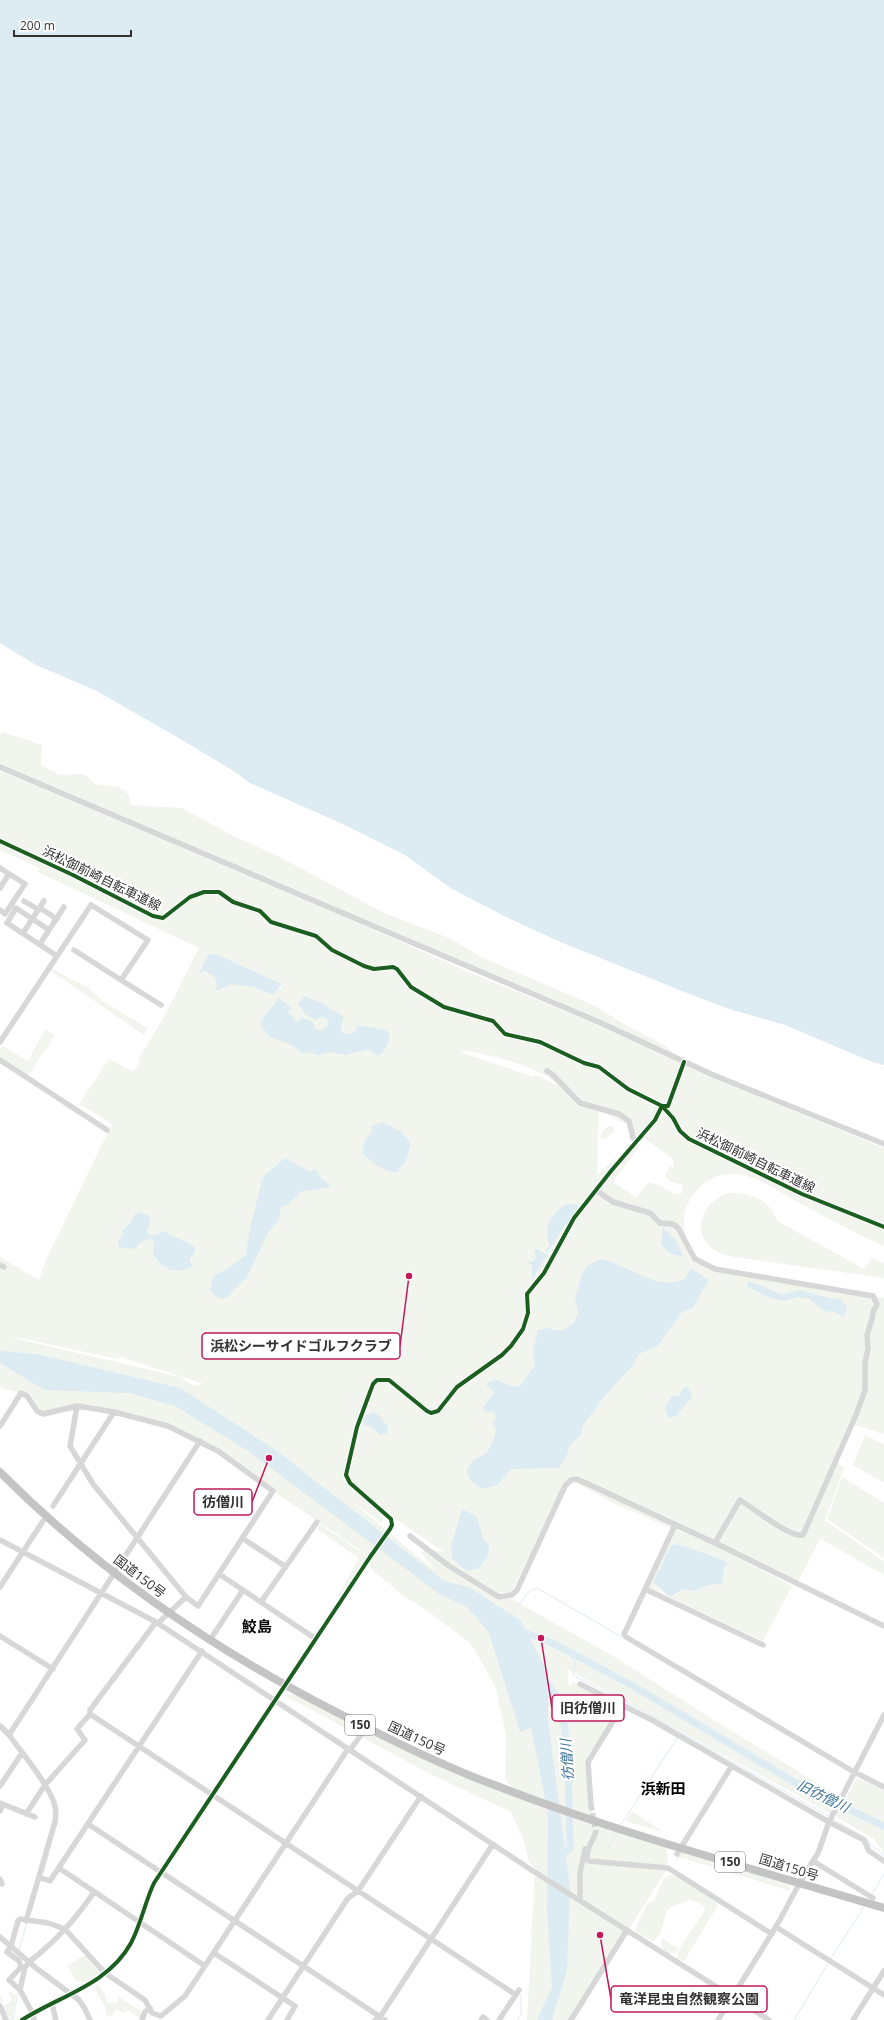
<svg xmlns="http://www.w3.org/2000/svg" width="884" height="2020" viewBox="0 0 884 2020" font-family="'Open Sans','Noto Sans JP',sans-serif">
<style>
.green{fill:#f1f5ed;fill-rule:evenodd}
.water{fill:#ddebf3}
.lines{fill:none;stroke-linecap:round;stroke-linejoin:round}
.stream{stroke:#ddebf3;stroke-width:1}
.river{stroke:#ddebf3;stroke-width:7}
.minor-tunnel{stroke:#d6d6d6;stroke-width:5.5;stroke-dasharray:5.5 3;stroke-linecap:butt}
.minor{stroke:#d7d7d7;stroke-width:5.5}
.highway{stroke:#c4c4c4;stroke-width:8}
.cycleway-casing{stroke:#fff;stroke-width:6}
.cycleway{stroke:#1b5e20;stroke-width:4}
.labels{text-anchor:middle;stroke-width:4;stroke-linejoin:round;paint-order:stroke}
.shield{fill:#fff;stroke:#707070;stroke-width:1}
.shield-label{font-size:12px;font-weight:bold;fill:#333}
.street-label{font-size:13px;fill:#333;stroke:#fff}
.water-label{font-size:14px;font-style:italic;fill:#3f7597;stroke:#fff}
.quarter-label{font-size:15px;font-weight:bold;fill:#000;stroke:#fff}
.leader{fill:none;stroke:#c2185b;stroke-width:1.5}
.callout-dot{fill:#c2185b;stroke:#fff;stroke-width:1.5}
.callout{fill:#fff;stroke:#c2185b;stroke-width:1.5}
.callout-label{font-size:14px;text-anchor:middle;font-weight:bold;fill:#333}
</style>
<rect width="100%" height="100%" fill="#fff"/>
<!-- green -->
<path class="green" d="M3 732 42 745 41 765 59 775 84 774 95 784 119 787 129 795 130 805 182 808 235 837 276 855 384 913 449 938 483 958 593 1005 629 1027 663 1044 680 1059 770 1101 884 1148V1246C857 1234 831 1220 805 1206 784 1195 760 1176 736 1174 719 1173 709 1178 698 1189 675 1215 685 1231 693 1260L708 1266 884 1298V1434L851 1424 836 1462 844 1468 825 1520 884 1562V1575L807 1531 820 1539 798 1581 707 1541 792 1586 763 1641 669 1597 684 1588 696 1591 708 1585 722 1584 724 1568 728 1562 653 1582 662 1592 661 1593 647 1588 673 1529 615 1504 571 1480 510 1594 497 1591 613 1656 720 1724 845 1800 857 1778 884 1790V1853L874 1839 828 1812 567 1669 569 1687 573 1682 580 1684 620 1706 585 1761 596 1830 598 1826 666 1847 668 1856 666 1867 587 1860 666 1871 582 2002 568 2020H527L535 1868 529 1862 523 1838 511 1812 432 1775 284 1695 295 1694 384 1740 514 1788 505 1780 506 1735 496 1689 482 1662 470 1643 432 1614 404 1596 370 1568 371 1558 353 1545 196 1439 139 1418 98 1409 43 1414 21 1393 0 1388V1257L39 1280 45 1262 112 1124 79 1104 109 1059 132 1071 139 1066V1058L164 1017 199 948 38 872 40 868 0 850V770L345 917 471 973 608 1029 0 766V734ZM216 954 282 984 281 989 208 957ZM466 1051C483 1052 550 1070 558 1086L536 1075 534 1077 460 1052ZM599 1110 630 1126 636 1136 646 1139 673 1159 674 1167H669L665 1176 671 1182 683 1185 681 1194C668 1195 661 1182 648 1183L636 1197 613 1182 642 1143 613 1160 597 1175ZM15 1337 118 1359 121 1357 204 1384 194 1386 180 1377 14 1338ZM365 1498 444 1552 427 1549 422 1553 434 1570 350 1500 382 1523 383 1518Z
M52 969 87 987 104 1002 147 1028 144 1035 51 971Z
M45 1030 55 1035 27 1077 0 1060V1050L3 1046 28 1061Z
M609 1126H613L615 1131 605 1139H600L602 1131Z
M728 1193C741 1193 763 1196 770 1208 774 1213 774 1217 779 1222L864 1269 872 1258 884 1263V1278L734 1257C726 1255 717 1253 711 1247 690 1229 705 1200 728 1193Z
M865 1435 884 1445V1483L853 1465Z
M842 1477 884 1503V1558L827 1519Z
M320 1524 367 1556 340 1597H337L359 1558 317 1529Z
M632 1811 663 1832 625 1821Z
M682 1852 788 1884 791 1891 682 1858 675 1861Z
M670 1875C689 1880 704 1890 718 1905L684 1961 677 1959 679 1949 704 1912 705 1907 700 1903 689 1900C683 1903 671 1906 668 1910 662 1916 666 1933 653 1941L636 1932 635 1929 647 1904 654 1901 663 1879Z
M663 1938 678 1949 676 1954 668 1953 661 1947V1942Z
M88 1954 101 1968V1973L85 1983 76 1980 67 1965Z
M98 1984 105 1994 107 2003H117L119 1997 144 2013 139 2018 128 2010 123 2013 116 2009 113 2015 107 2017 105 2007 94 1987Z
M10 1991 16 1995 12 2020H6L0 2006V1996L3 2001 1 2003 3 2007 12 2000 8 1994Z"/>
<!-- water -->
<path class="water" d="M0 0H884V1065L872 1062 785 1025 729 1009 692 995 563 943 510 919 452 889 405 855 347 826 250 783 232 770 177 737 95 690 36 665 0 643Z
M210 954H216L282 984 273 995 253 987 231 984 216 991 217 983 214 976 205 971 199 974 205 959Z
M304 996 322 1003 344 1017 341 1025V1032L347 1034 355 1032 358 1025 386 1030 390 1035C388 1044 386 1051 378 1056L369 1049 345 1055 329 1052 318 1055 309 1052 304 1054 290 1044 270 1037 260 1024C264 1014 273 1008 279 998L291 1007 288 1012 297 1022 302 1017 313 1022 315 1029 322 1031 328 1025 329 1021 323 1017 315 1020 305 1014 298 1003Z
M382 1122C395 1128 403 1131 411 1144L406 1160 397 1172C383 1173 372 1161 362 1153L365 1140 372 1132 371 1126Z
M285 1158 310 1172 314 1169 317 1170 321 1178 330 1185 329 1187 301 1192 287 1205 280 1208V1216L278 1222 269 1231 247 1277 226 1298C218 1300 215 1296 210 1290L213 1277 232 1266 246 1255 250 1228 262 1181 265 1175Z
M566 1204 579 1205V1208L563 1228 548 1252 545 1250 550 1246C542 1229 551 1214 566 1204Z
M140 1212 149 1216 150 1224 147 1231 149 1235H156L164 1231C174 1238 187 1240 195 1248L194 1254 190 1258V1262L193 1266C185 1271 179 1271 170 1270L165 1266 161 1265 153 1254 154 1241 150 1239 140 1243 135 1249 119 1247 118 1240 124 1233 122 1231 131 1222 135 1214Z
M663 1228C673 1236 679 1244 683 1256 672 1256 668 1252 661 1244Z
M537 1249 547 1255 532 1280V1266L528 1262 534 1261 536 1257 534 1250Z
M600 1259C628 1263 657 1294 686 1278L690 1268 709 1280C704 1289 697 1298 694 1307L681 1313 658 1346 639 1354 632 1366 604 1397 583 1425 581 1434 570 1445 566 1458 559 1468 511 1469 497 1485 484 1489C470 1484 460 1471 475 1459 480 1456 485 1456 488 1451 492 1445 494 1437 496 1430L493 1423 496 1419 494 1413 484 1411 483 1407 495 1392 486 1385C496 1372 506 1389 520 1386L535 1365 533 1352 538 1330 547 1328 561 1331 574 1323 578 1313 575 1297 582 1274 587 1266Z
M747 1281 760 1285 782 1295 799 1290 833 1299 838 1298 847 1306 844 1317 832 1311 826 1312 809 1299 799 1297 783 1301 771 1298 748 1287Z
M0 1351 37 1354 180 1388 277 1451 444 1581 469 1587 521 1621 548 1673V1720L570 1887 567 1971 552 2020H537L552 1987 547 1910 548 1813 531 1728 520 1732 489 1633 478 1619 467 1607 441 1595 248 1451 175 1406 129 1393 44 1390 0 1363Z
M684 1387H688L692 1397 676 1416 668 1418 665 1408 671 1396H679Z
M373 1412 380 1416 388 1427 387 1433 380 1435 372 1427 364 1425 363 1418Z
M462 1509 477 1517 483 1538 489 1545 488 1556 478 1569 466 1570 452 1559 451 1546Z
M672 1544 684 1546 728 1562 724 1568 722 1584 708 1585 696 1591 684 1589 669 1597 653 1582Z"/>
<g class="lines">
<!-- stream -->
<path class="stream" d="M511 1614 530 1591 537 1588 622 1637
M564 1649 576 1663 573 1675 643 1711 830 1817
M0 1723 9 1730
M832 1819 866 1838 870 1844 884 1855
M620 1826 677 1738
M607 1850 617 1833
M43 1872 49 1854
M872 1894 884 1874
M19 1950 27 1922
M831 1958 864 1907
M13 2020 18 1992
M517 2020 521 2015V1996
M794 2020 829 1962"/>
<!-- river -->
<path class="river" d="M518 1631 541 1638 564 1649 633 1686 804 1788 884 1826
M542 1679 556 1695 564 1724 568 1756 570 1849 558 1856"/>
<!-- minor-tunnel -->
<path class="minor-tunnel" d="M591 1805 596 1832"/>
<!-- minor -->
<path class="minor" d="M0 767 601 1023 711 1074 884 1144
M0 868 25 884 5 914 0 910
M0 888 9 874
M24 901 39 910
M40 908 57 919
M49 930 64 907
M23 933 44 901
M40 944 49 930 16 908 7 923 57 956
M74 950 121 980
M0 1042 91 905 148 940 121 980 161 1005
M0 1060 107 1130
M547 1071 552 1074 580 1103 619 1114 629 1121 633 1138 636 1142
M596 1190 613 1202 650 1213 660 1223 673 1224 678 1228 695 1259 715 1269 873 1296 877 1304 873 1312 872 1319 867 1335 868 1349 865 1363V1390L856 1415 803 1535C790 1538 753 1508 740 1500L715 1543
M0 1265 4 1267
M77 1406 70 1446 93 1484 186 1597
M0 1426 21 1393 27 1396 37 1411 43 1414 77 1406 114 1412 168 1426 218 1451 273 1491 198 1606 186 1597 158 1623
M53 1506 114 1412
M675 1525 626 1630 624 1634 626 1637 854 1772 884 1787
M410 1536 449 1566 499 1597 512 1595 517 1590 565 1486 571 1480 577 1479 715 1543 884 1626
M242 1538 286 1567
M0 1540 156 1622 533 1871 769 2020
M219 1574 316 1639
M0 1587 43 1521
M645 1589 763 1645
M261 1602 317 1522
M156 1622 90 1710V1714L516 1995
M0 1636 53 1669
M210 1640 243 1590
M580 1684 652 1720 829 1822 864 1840 869 1851 884 1861
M0 1726 9 1735
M350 1750 366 1728
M0 1786 22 1753
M0 1803 35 1817
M591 1805 588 1762 623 1705
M0 1811 3 1805
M26 1814 45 1785 85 1740 77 1729 90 1714
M88 1824 385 2020
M596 1832C593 1841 586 1848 587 1859L589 1861 668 1868 772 1934
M677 1854 731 1767
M813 1861 873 1898
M59 1868 205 1966
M39 1877 50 1881 202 1651
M0 1879 2 1884
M580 1900V1873L585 1849
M26 1921 55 1822C56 1816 56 1811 55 1806 50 1786 22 1753 9 1735L200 1441
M776 1927 884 1995
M0 1937 36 1968 79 2000 85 2009 90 2020
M214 1953 295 2006 287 2020
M29 1962C55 1942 76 1919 94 1892
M27 1965 25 1967 20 1990 33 2014 34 2020
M25 1967H21L19 1961 7 1952 11 1946 18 1921 20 1919 48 1923 65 1929 105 1973 145 2000 152 2013 161 2016 185 1996 348 1749
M20 1990 9 1980 21 1967
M52 2004 56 2020
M0 2006 6 2020
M22 2020C59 1996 108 1985 131 1943 141 1924 145 1902 154 1883L370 1557 390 1529 392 1525 391 1519 350 1483 346 1475 357 1427 373 1384 377 1380H389L427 1411 431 1413 438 1411 457 1387 502 1355 511 1346 523 1329 528 1313 527 1294 544 1273 574 1218 611 1171 655 1120 662 1106H668L684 1062
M142 2020 145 2012 150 2008
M268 2020 348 1898 358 1891 421 1796
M375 2020 380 2017 493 1844
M481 2020 483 2017 487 2020
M499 2020 519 1990
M571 2020 627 1930
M718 2020 777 1925 803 1877 818 1853 829 1822 884 1715
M853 2020 884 1971"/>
<!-- highway -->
<path class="highway" d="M0 1472C105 1578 231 1661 364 1726 407 1748 451 1769 497 1786 623 1835 755 1869 884 1908"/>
<defs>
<path id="cycleway" d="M0 841 73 875 153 916 163 918 190 897 204 892H219L233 902 260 911 271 922 316 936 332 950 364 966 374 969 393 967 397 969 411 987 444 1007 493 1021 505 1034 540 1042 584 1063 599 1067 628 1089 662 1106 673 1118 680 1131 689 1139 802 1194 884 1227
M662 1106H668L684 1062
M22 2020C59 1996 108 1985 131 1943 141 1924 145 1902 154 1883L370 1557 390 1529 392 1525 391 1519 350 1483 346 1475 357 1427 373 1384 377 1380H389L427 1411 431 1413 438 1411 457 1387 502 1355 511 1346 523 1329 528 1313 527 1294 544 1273 574 1218 611 1171 655 1120 662 1106"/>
</defs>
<!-- cycleway casing -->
<use href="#cycleway" class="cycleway-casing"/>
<!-- cycleway -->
<use href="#cycleway" class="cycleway"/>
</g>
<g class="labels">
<!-- shield labels -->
<g class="shield">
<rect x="345" y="1715" width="30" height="20" rx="3"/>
<rect x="715" y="1852" width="30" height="20" rx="3"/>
</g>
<g class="shield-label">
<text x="360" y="1729">150</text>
<text x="730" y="1866">150</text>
</g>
<!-- street labels -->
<g class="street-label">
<text transform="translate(102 878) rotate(26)" y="5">浜松御前崎自転車道線</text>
<text transform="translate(756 1160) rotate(26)" y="5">浜松御前崎自転車道線</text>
<text transform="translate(140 1576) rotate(37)" y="5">国道150号</text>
<text transform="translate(417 1738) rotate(25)" y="5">国道150号</text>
<text transform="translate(789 1867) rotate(17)" y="5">国道150号</text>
</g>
<!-- water labels -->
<g class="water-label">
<text transform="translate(567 1760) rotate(-94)" y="5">彷僧川</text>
<text transform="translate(823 1796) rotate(26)" y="5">旧彷僧川</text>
</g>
<!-- quarter labels -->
<g class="quarter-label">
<text x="257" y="1632">鮫島</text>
<text x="663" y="1794">浜新田</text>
</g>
</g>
<!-- callouts -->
<path class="leader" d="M409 1276L400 1346M269 1458L252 1502M541 1638L552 1708M600 1935L611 1999"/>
<g class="callout-dot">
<circle cx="409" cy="1276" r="4"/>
<circle cx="269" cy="1458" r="4"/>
<circle cx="541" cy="1638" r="4"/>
<circle cx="600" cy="1935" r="4"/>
</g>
<g class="callout">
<rect x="202" y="1333" width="198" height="26" rx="4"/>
<rect x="194" y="1489" width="58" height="26" rx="4"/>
<rect x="552" y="1695" width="72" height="26" rx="4"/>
<rect x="611" y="1986" width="156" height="26" rx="4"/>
</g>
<g class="callout-label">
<text x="301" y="1351">浜松シーサイドゴルフクラブ</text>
<text x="223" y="1507">彷僧川</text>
<text x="588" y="1713">旧彷僧川</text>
<text x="689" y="2004">竜洋昆虫自然観察公園</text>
</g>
<!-- scale -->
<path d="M14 30v6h117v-6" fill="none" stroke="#333333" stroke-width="2"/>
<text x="20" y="30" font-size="12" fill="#333333" stroke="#ffffff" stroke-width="3" paint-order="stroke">200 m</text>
</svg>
